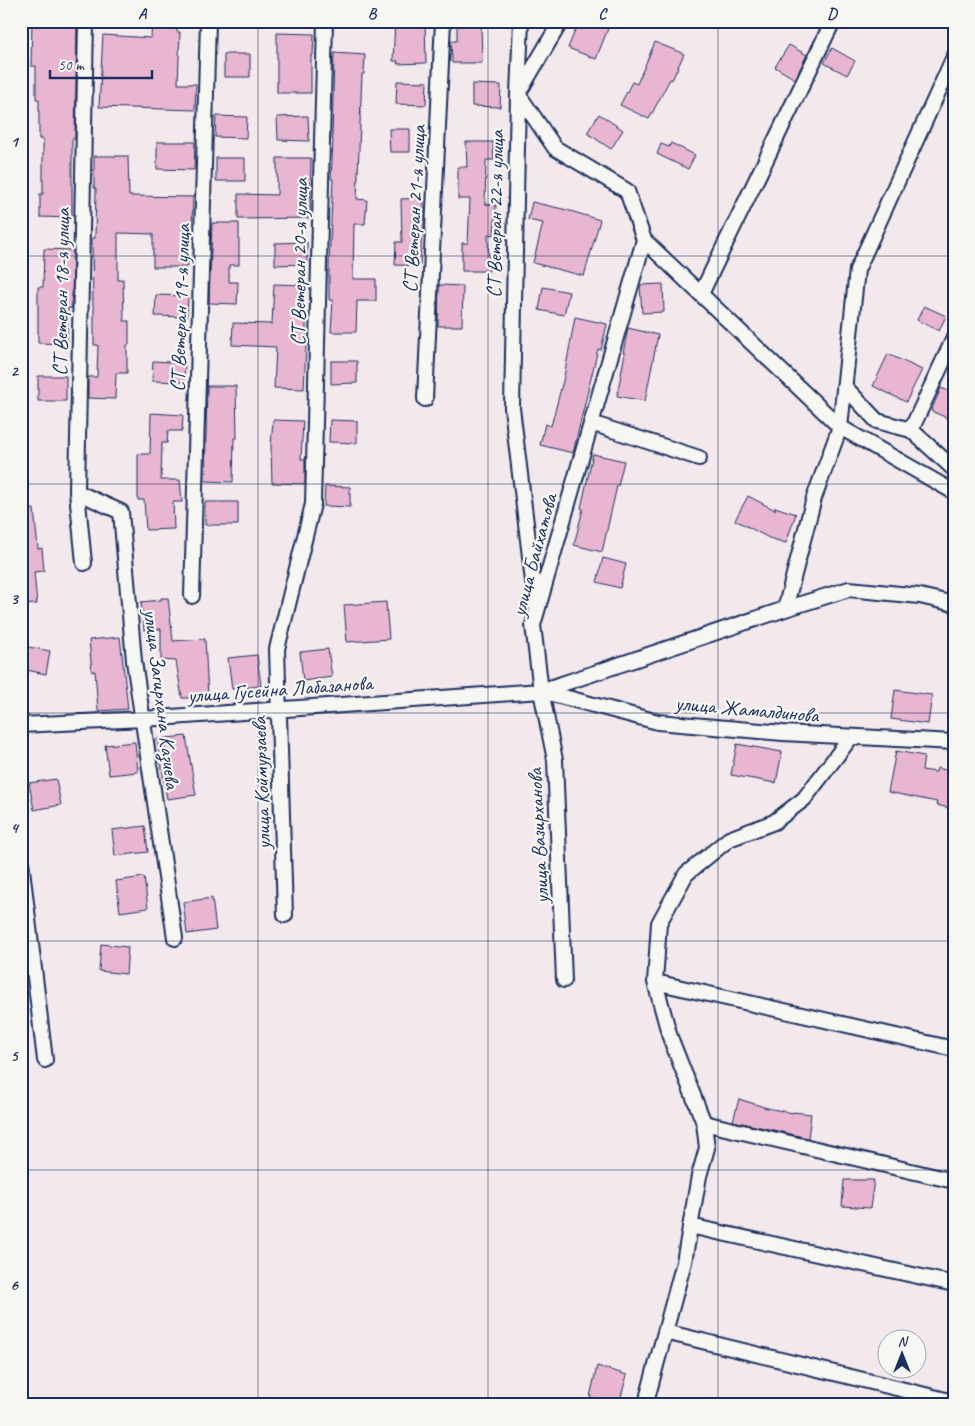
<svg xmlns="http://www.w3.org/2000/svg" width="975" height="1426" viewBox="0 0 975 1426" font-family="Caveat,sans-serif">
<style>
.building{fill:#e9b6d2;stroke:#1b2f5e}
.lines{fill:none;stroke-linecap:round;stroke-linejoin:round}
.street-casing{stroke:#1b2f5e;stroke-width:18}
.street{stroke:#f6f6f2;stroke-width:14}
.grid{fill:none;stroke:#1b2f5e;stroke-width:1;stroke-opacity:0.55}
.labels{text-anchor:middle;stroke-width:4.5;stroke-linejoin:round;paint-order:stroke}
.street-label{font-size:21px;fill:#1b2f5e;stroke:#f6f6f2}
.neatline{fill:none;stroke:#1b2f5e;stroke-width:2}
.grid-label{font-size:16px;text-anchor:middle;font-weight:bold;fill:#1b2f5e}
</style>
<rect width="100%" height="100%" fill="#f3e9ec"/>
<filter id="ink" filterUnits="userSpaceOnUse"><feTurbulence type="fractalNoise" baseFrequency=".02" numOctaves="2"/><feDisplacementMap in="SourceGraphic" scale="10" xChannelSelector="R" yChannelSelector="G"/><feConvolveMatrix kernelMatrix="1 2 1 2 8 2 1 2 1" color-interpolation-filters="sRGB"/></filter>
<g filter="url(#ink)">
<!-- building -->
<path class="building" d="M32 21H77L75 139H72V218L40 217V194H43V139H39V99H36V66H31Z
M152 21H177V32H180L178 84H196L195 110 99 107 103 35 151 38Z
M395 21H425L426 63 397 64 398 61H393Z
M457 21H481L482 63H452L451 41H457Z
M579 21H596L609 26 596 59 568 48Z
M277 33 314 34 313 55H311V93H277Z
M655 42 684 54 672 80 670 79 649 119 620 105 632 82 637 84Z
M789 45 807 55 795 79 775 67Z
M832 48 855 61 847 75 824 63Z
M334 53 365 55 364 74H362L357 199 367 200 365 224H354L353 279H376V301H357L356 332H331L333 300H329V263L333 179H331L333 139H332Z
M224 54H250V77H224Z
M397 81 427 82 426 105 396 104Z
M472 84 501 85 500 107 472 106Z
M599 114 623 130 611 149 587 133Z
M216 116 247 117 246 138 215 137Z
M308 116 309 141 278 140 277 117Z
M389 129H410V152H390Z
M157 142H195L194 170 157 169Z
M466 142H493L494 160H486L485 204 496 205 494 235 488 234 489 271H462V243H468L470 199H458V167H467Z
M671 143 695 155 688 169 657 154 661 144 669 147Z
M94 156H128L129 196 193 197 192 224H188V267H153V234L118 233V280L123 279 124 321H129V345H127V373H116L115 399 88 398V377H97L98 345H94V307H93L92 238H95L96 188H94Z
M216 158H245V181H216Z
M277 158H311L310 218 238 219V194L277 195Z
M424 198V232H422L420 266 395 265 396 242H402L401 199Z
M532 202 567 210 600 220 584 276 533 263 543 223 528 220Z
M212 223H239V265H229V282H238L237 304 209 303Z
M307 242V264L275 265V243Z
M44 249 73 250 72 308H68L67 344 38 343V287H43Z
M274 284 304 285 302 321H306V346L304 389 274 388 276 347 232 345 233 323 272 324Z
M663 284 664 312 642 313 640 285Z
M439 285 463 286 462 326H438Z
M543 287 569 292 564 315 539 310Z
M156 295 188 296 187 317 155 316Z
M924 306 946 316 939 331 917 320Z
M575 317 607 324 601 350 598 349 573 453 540 445 545 424 551 426 564 377Z
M628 328 658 335 645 401 617 396 625 353H623Z
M888 354 922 370 906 402 873 386Z
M153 361 185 363 184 382 152 381Z
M331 361H357V383L331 384Z
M38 376H66V401H38Z
M207 386H236L237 438H234L233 482 205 481Z
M941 388 954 393V421L931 411Z
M151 413 183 415 182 431H168L167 443H162L161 480H180L182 502H173L174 529 146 530 144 500H138V454H150Z
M273 420 303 421 301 459H305V484L272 483 271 446Z
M330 420 357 421V443L329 442Z
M593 454 624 461 618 486H617L602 552 574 545 583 509 581 508Z
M325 486 350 487V507L324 506Z
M748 496 775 510V507L796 514 786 543 769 538 735 520Z
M205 502H238V525H205Z
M34 509 38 549 42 548 44 571 34 572 37 604 21 605V510Z
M603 558 626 564 620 588 597 582Z
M161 598H168L173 641 205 639 208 698H182L176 661 161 660V629L144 630 141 602 161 600Z
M386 602 389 639 347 642 344 605Z
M120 637 128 709 98 711 95 671 92 672 89 640Z
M23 646 50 651 46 674 21 669Z
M328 649 332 677 303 681 300 652Z
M257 655 261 686 232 689 228 658Z
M895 690 932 695 928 724 891 719Z
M186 736 196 795 167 799 157 739Z
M135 742 138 772 109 775 105 745Z
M737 744 782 752 776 783 731 775Z
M896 751 924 756 922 770 936 772 937 768 954 772V809L936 805 937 802 888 792Z
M56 779 61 805 34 810 29 783Z
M145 826 148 852 115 856 112 830Z
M144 877 148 908 120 912 116 881Z
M212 898 216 930 187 934 183 902Z
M101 944 128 947 126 974 99 971Z
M739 1099 767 1108 793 1113V1112L811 1114 808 1138 733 1121Z
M844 1180H874L870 1208 842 1206Z
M597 1366 627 1375 619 1404 590 1397Z"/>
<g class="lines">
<defs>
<path id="street" d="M521 21 518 94 512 408 536 606
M561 21 518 94 555 148 627 191 644 240 533 625 541 691 785 609 849 589 920 596 954 604
M644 240 840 427 954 492
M701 294 833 21
M844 386 877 421 911 430 954 469
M425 399 443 21
M591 423 699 458
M911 430 954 338
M77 492 121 512 134 661 175 938
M84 563 77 492 86 21
M192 596 208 21
M785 609 814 498 840 427 857 270 954 57
M541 691 555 760 564 980
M21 725 143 719 541 691 658 722 783 733 954 742
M21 861 45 1060
M285 915 277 649 313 504 325 21
M655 982 954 1049
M704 1123 954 1181
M690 1226 954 1284
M665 1332 954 1402
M647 1405 648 1395 684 1262 699 1176 707 1148 704 1123 670 1037 655 982 659 923 686 874 729 839 774 822 804 799 851 737"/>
</defs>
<!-- street casing -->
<use href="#street" class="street-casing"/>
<!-- street -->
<use href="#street" class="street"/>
</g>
</g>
<!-- grid -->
<path class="grid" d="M258 21V1405M488 21V1405M718 21V1405M21 256H954M21 484H954M21 713H954M21 941H954M21 1170H954"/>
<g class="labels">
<!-- street labels -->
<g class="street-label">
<text transform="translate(414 209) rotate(-87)" y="7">СТ Ветеран 21-я улица</text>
<text transform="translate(495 214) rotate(-89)" y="7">СТ Ветеран 22-я улица</text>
<text transform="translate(299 262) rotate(-89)" y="7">СТ Ветеран 20-я улица</text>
<text transform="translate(61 292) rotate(-89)" y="7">СТ Ветеран 18-я улица</text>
<text transform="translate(180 308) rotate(-88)" y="7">СТ Ветеран 19-я улица</text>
<text transform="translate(534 555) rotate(-75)" y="7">улица Байхатова</text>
<text transform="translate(280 689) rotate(-4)" y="7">улица Гусейна Лабазанова</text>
<text transform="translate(162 699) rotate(83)" y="7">улица Загирхана Казиева</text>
<text transform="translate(747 709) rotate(5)" y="7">улица Жамалдинова</text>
<text transform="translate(261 783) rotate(-92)" y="7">улица Коймурзаева</text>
<text transform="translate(538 836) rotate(-93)" y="7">улица Вазирханова</text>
</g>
</g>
<!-- margin -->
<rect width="975" height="1426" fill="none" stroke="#f6f6f2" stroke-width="55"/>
<!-- north arrow -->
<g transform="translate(902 1354)"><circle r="24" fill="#f6f6f2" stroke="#9ea6b7"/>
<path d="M0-4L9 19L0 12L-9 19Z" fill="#1b2f5e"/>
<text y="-8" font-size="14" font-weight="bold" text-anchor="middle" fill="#1b2f5e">N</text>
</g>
<!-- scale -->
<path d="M50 70v8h102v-8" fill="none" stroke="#1b2f5e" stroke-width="2.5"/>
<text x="58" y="70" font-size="15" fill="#1b2f5e" stroke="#f6f6f2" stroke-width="4" paint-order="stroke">50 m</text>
<rect x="28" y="28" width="920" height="1370" class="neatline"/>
<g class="grid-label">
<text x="142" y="19">A</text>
<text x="372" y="19">B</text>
<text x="602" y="19">C</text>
<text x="832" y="19">D</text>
<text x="14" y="147">1</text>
<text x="14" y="376">2</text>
<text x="14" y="604">3</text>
<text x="14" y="833">4</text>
<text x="14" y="1061">5</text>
<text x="14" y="1290">6</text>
</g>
</svg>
